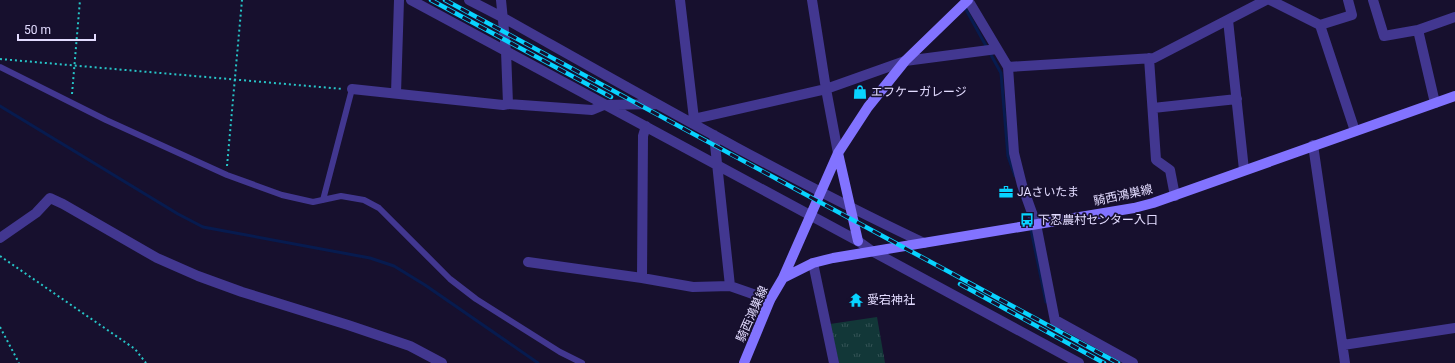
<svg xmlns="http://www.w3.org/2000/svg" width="1455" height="363" viewBox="0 0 1455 363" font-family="Roboto,'Noto Sans JP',sans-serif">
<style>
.park{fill:url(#park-tufts)}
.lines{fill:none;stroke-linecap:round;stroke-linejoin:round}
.stream{stroke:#071b4f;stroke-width:3}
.path{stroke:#27c5c8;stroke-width:2;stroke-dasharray:2 3;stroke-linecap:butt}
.lane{stroke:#423790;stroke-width:6}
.street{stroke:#423790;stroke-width:10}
.secondary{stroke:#8273ff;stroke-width:10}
.rail-casing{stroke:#08d3ff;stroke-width:4.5}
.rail{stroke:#17102e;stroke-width:3;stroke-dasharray:9;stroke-linecap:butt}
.labels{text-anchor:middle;stroke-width:3.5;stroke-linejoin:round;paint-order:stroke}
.poi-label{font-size:12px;fill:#e3dcff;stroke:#17102e;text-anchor:start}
.street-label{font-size:12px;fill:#e3dcff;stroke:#17102e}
</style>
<defs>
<pattern id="park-tufts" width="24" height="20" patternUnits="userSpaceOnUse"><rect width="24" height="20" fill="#123738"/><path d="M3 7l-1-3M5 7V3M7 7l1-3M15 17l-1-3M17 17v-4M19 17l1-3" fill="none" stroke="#345356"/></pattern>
</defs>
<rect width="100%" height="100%" fill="#17102e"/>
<!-- park -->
<path class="park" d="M877 317 885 363H839L830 324Z"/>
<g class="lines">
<!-- stream -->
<path class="stream" d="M964 6 1001 73 1008 156 1015 176
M0 106 178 214 203 227 370 258 394 266 425 285 538 363
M1028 215 1046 302"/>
<!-- path -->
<path class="path" d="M0 59 343 89
M72 94 80 0
M227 166 242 0
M0 256 135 349 146 363
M0 327 19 363"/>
<!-- lane -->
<path class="lane" d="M0 67 106 120 227 175 282 195 313 202 341 196 364 200 379 208 450 279 476 299 560 352 582 363
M323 200 352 89"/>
<!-- street -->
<path class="street" d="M411 0C560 80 709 161 858 241L872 251 1079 363
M469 0 502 17C641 95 780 175 924 243
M501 0 506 51 508 104
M680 0 694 119 692 123
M812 0 826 89 838 153
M968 0 1008 67 1014 153 1022 185 1036 224 1056 326
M1270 0 1320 25 1355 131
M1373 0 1384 36 1418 30 1435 103
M1228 20 1244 170
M1320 25 1352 15 1348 0
M1418 30 1455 17
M1149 58 1156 160 1170 170 1175 196
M1008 67 1154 58 1266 0
M352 89 503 105 508 104 592 110 604 105 656 104
M396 93 399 0
M1153 108 1237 99
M694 119 826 89 905 61 997 49
M714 135 730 286 770 300
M1313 145 1345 363
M0 238 36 213 50 198 63 204 157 258 198 276 242 292 348 325 410 346 442 363
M528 262 642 278 693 287 730 286
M813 263 834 363
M642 278 643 136 646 126
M1055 320 1133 363
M1343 345 1455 328"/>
<!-- secondary -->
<path class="secondary" d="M838 153 858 241
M783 278 838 153 868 107 905 61 968 0
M744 363 770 300 783 278 813 263 833 258 1134 208 1153 203 1455 96"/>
<defs>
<path id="rail" d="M431 0 611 97
M445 0 1118 363
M960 284 1104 363"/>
</defs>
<!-- rail casing -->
<use href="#rail" class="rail-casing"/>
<!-- rail -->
<use href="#rail" class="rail"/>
</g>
<!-- icons -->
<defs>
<symbol id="shop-bare" viewBox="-9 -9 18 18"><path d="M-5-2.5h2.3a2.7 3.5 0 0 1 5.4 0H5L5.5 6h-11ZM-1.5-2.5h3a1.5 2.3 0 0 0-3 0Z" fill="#08d3ff" stroke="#17102e" stroke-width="2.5" paint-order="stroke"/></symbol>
<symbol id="office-bare" viewBox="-9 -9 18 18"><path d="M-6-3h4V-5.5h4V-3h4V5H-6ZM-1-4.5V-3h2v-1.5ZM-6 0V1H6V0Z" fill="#08d3ff" stroke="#17102e" stroke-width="2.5" paint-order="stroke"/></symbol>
<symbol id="bus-bare" viewBox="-9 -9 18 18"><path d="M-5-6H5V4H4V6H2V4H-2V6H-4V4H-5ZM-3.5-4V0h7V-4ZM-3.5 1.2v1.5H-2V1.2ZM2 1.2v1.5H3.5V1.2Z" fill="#08d3ff" stroke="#17102e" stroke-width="2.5" paint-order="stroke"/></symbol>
<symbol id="temple-bare" viewBox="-9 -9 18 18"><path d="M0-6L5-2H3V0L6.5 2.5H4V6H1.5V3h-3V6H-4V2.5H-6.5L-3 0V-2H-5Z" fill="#08d3ff" stroke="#17102e" stroke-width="2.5" paint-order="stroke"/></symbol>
</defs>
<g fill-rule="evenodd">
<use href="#shop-bare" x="850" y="82" width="20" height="20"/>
<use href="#office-bare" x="996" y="182" width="20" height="20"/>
<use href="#bus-bare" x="1017" y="210" width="20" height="20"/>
<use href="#temple-bare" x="846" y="290" width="20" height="20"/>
</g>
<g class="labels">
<!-- poi labels -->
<g class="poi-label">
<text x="871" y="96">エフケーガレージ</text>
<text x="1017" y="196">JAさいたま</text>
<text x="1038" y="224">下忍農村センター入口</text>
<text x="867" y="304">愛宕神社</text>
</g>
<!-- street labels -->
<g class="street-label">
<text transform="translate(1123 195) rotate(-12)" y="4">騎西鴻巣線</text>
<text transform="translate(752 314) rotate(-66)" y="4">騎西鴻巣線</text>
</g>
</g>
<!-- scale -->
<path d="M18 34v6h77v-6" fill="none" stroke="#e3dcff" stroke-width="2"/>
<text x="24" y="34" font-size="12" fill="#e3dcff" stroke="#17102e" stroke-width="3" paint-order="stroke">50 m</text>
</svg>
